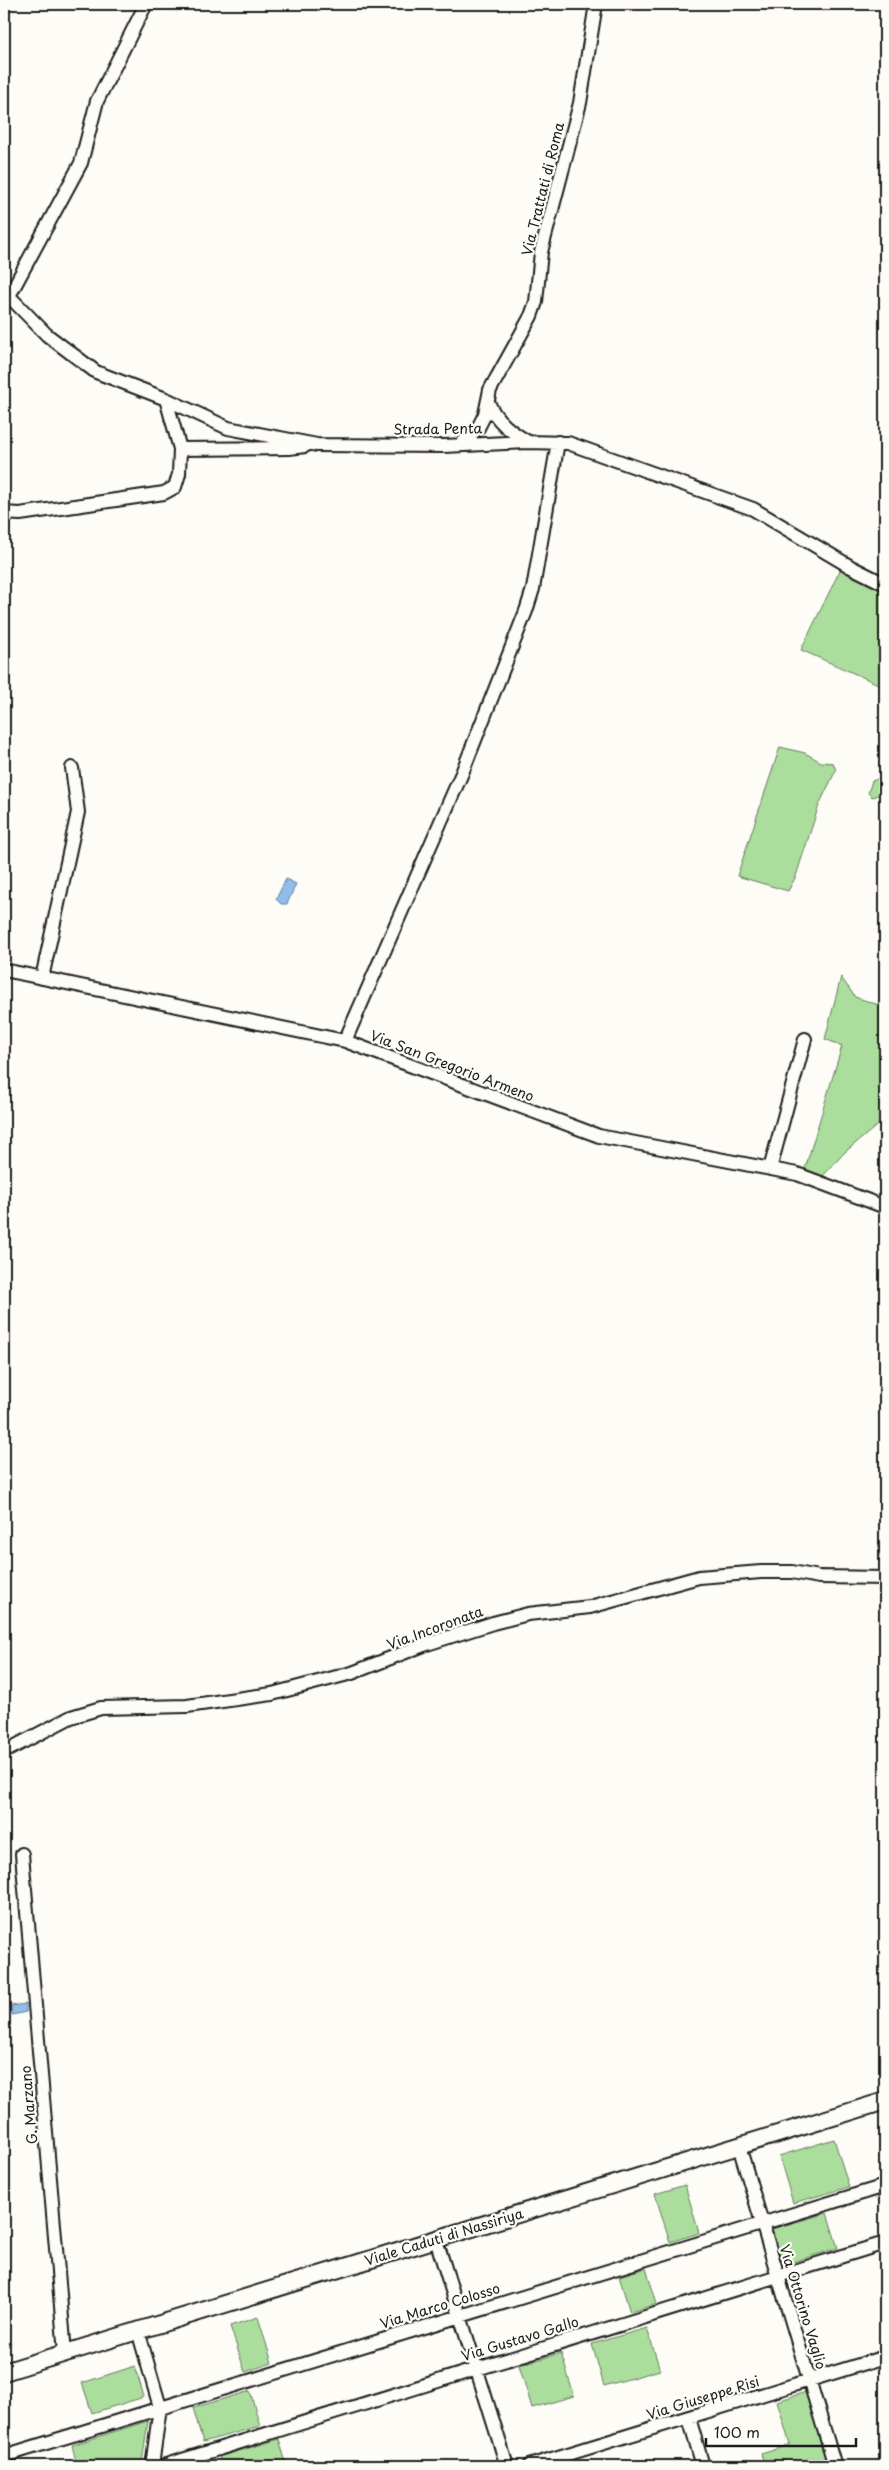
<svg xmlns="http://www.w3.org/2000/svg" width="889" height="2470" viewBox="0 0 889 2470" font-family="'Playpen Sans',sans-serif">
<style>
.green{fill:#abdd9d;stroke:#647c5c}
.water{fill:#91bdea;stroke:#627d98}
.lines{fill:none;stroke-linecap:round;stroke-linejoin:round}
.minor-casing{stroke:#1c1c1c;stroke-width:16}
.major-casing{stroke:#1c1c1c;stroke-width:20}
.minor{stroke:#fdfcf7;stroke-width:12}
.major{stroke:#fdfcf7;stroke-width:16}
.labels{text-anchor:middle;stroke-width:4.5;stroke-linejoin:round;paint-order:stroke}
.street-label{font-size:14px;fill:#1c1c1c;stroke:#fdfcf7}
</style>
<rect width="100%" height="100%" fill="#fdfcf7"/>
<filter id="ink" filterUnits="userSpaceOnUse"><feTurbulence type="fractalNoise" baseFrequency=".02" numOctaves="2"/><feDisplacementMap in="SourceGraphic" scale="10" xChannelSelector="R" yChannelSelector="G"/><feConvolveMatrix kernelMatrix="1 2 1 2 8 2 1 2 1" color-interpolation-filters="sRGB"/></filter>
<g filter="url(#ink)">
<!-- green -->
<path class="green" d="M842 566 885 589V687L801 650Z
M780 747 805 753 821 762 833 763 836 770 819 805 796 876 788 891 737 876Z
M885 776 881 794 872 797 868 793 872 781Z
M841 977 855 997 885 1007V1119L845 1152 822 1177 804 1172 842 1046 825 1039Z
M834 2139 849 2187 793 2203 779 2156Z
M685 2185 699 2233 670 2242 655 2194Z
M827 2213 838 2248 783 2265 772 2229Z
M646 2268 657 2304 630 2312 619 2276Z
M258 2317 272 2363 245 2372 230 2326Z
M647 2328 660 2370 604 2386 592 2344Z
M561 2353 574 2396 532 2408 519 2365Z
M135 2366 144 2397 92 2413 82 2383Z
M250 2391 260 2426 203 2442 193 2408Z
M806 2392 829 2466H765L761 2454 790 2445 777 2401Z
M148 2421 142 2462 127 2466H77L72 2445Z
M279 2439 287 2466H222L219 2457Z
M372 2459 374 2466H348Z"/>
<!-- water -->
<path class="water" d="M286 879 296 884 287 904H281L276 899Z
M26 2004V2012L12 2015 11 2006Z"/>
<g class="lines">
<defs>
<path id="minor" d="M4 291 47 335 96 372 166 399 228 428 317 445 444 446 528 442 568 443 753 509 851 567 885 584
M9 296 81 163 97 101 146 4
M166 399 180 449
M488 402C496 421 511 432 528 442
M460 445 478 428 485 414 490 390 531 316 536 302 541 252 580 103 596 4
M4 513 20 514 164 493 175 487 179 474 180 449 289 448 305 446
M4 970 345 1041 599 1136 797 1174 885 1207
M42 978 78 812 72 768
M345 1041 462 773 526 611 533 589 558 442
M770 1169 805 1039
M4 1752 71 1717 101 1708 187 1706 272 1694 352 1673 424 1645 493 1623 528 1614 590 1607 699 1577 761 1572H792L819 1577 885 1578
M22 1854 65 2353
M742 2156 835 2466
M439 2249 507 2466
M141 2341 160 2407 152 2466
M689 2418 703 2466
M4 2456 885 2186
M163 2466 885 2243
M529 2466 885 2357"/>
<path id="major" d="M4 2372 885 2101"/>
</defs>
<!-- minor casing -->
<use href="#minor" class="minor-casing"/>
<!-- major casing -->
<use href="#major" class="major-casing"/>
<!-- minor -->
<use href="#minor" class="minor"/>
<!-- major -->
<use href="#major" class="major"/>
</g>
</g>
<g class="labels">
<!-- street labels -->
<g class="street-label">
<text transform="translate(543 189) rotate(-76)" y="5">Via Trattati di Roma</text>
<text transform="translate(438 429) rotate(-1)" y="5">Strada Penta</text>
<text transform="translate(452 1066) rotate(21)" y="5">Via San Gregorio Armeno</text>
<text transform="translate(435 1628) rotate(-20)" y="5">Via Incoronata</text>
<text transform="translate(29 2105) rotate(-95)" y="5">G. Marzano</text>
<text transform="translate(444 2237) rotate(-17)" y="5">Viale Caduti di Nassiriya</text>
<text transform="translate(440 2306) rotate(-17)" y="5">Via Marco Colosso</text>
<text transform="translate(803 2307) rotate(73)" y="5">Via Ottorino Vaglio</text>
<text transform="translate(520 2339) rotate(-17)" y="5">Via Gustavo Gallo</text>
<text transform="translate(703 2398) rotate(-17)" y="5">Via Giuseppe Risi</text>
</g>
</g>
<!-- margin -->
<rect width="889" height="2470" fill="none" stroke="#fdfcf7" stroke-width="20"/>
<rect x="10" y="10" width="869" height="2450" fill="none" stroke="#1c1c1c" stroke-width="2" filter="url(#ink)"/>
<!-- scale -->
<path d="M706 2438v8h150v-8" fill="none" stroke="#1c1c1c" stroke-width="2.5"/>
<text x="714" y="2438" font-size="15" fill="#1c1c1c" stroke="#fdfcf7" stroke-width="4" paint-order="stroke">100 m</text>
</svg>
